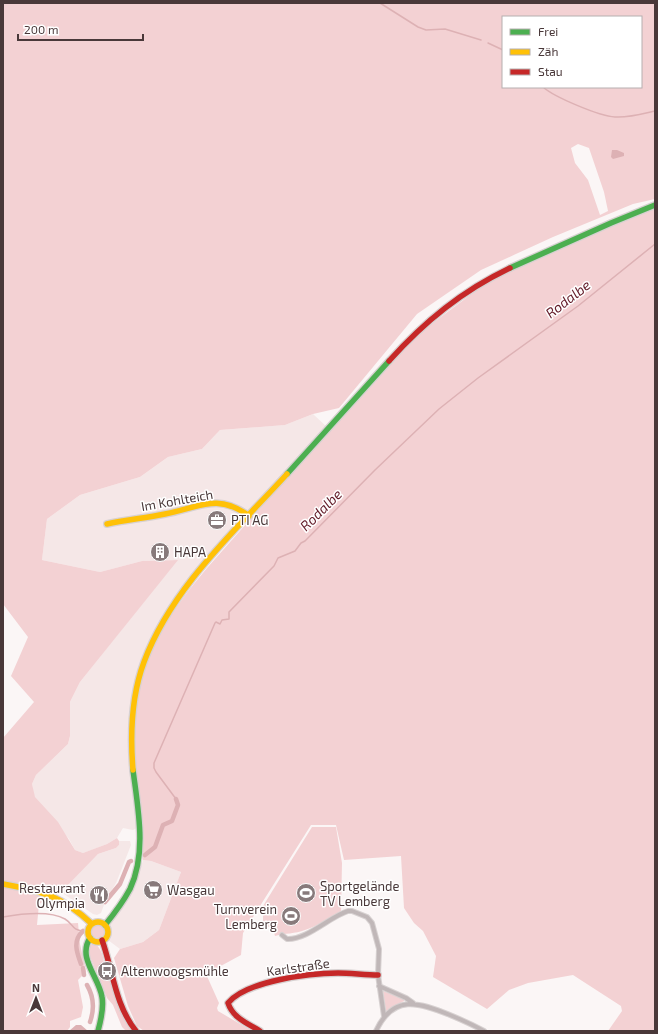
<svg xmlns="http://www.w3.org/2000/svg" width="658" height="1034" viewBox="0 0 658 1034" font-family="'Exo 2',sans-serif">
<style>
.built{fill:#f5e7e7}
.green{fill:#f3d1d3;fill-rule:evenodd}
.water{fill:#ddb1b4}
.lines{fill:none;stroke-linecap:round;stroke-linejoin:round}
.stream{stroke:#ddb1b4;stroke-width:1.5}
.canal{stroke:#ddb1b4;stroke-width:4.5}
.street-casing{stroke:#d7d1d1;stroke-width:6}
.fast-casing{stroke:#d7d1d1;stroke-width:8}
.slow-casing{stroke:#d7d1d1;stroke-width:8}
.jam-casing{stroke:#d7d1d1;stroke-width:8}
.street{stroke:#c0b7b8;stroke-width:4}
.fast{stroke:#4caf50;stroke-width:5.5}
.slow{stroke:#ffc107;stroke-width:5.5}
.jam{stroke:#c62828;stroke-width:5.5}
.labels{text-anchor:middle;stroke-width:3;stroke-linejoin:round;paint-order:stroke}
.street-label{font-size:13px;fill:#493839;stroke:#fff}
.poi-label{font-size:13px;fill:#493839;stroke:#fff;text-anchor:start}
.water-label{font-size:14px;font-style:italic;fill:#631b28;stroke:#fff}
</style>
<rect width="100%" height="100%" fill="#fbf6f6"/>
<!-- built -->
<path class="built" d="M313 414 328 428 249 516 178 599 150 648 132 714 139 827 133 830 123 828 117 838 107 844 89 851 83 853 75 850 69 839 34 797 32 784 36 775 68 744 70 736V702L80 682 177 560 142 561 100 572 42 560 47 519 80 495 140 477 168 457 202 449 220 430 285 425Z
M119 841H130L131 845 122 868 116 883 105 902 101 913 97 915 93 914 61 892 81 870 98 854 116 848 119 845Z
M143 860 151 861 181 872 159 930 143 942 120 949 108 940 110 924 124 905 139 874Z"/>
<!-- green -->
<path class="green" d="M3 3H655V199L633 204 553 237 481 270 417 314 339 408 313 414 285 425 220 430 202 449 168 457 140 477 80 495 47 519 42 560 100 572 142 561 178 560 80 682 70 702V736L68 744 36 775 32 784 35 797 58 822 75 850 83 853 107 844 117 838 119 841V845L116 848 98 854 61 892 39 904 37 925 78 923 80 944 86 972 78 980 83 1007 81 1017 70 1021V1027L67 1031H3V738L34 702 11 676 28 637 3 604ZM503 17H641V87H503ZM578 144 589 148 604 192 608 211 600 215 588 180 575 163 571 148Z
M655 209V1031H608L622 1011 621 1006 573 975 528 983 509 990 487 1009 433 977 436 956 423 931 414 923 404 908 401 856 344 860 336 825H311L243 933 241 955 206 974 219 1003 217 1008 218 1011 252 1031H144L137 1026 128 1006 114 958 120 949 143 942 159 930 181 872 151 861 143 860C143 827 137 794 135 761 130 679 155 629 207 568L382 371 410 342 426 328 477 290 508 272 635 216Z
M312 827H336L342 863 341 911C330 917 318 926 305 930 295 934 285 933 275 936L272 926 263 928V906Z
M91 931a7 7 0 1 1 14 0a7 7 0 1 1-14 0Z
M92 944C95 944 97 944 99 948 104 955 104 964 106 972 107 977 110 981 112 986 118 1002 121 1019 132 1031H126L122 1027 113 1005 107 998 89 954V947Z
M383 991 404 999V1001L386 1011Z"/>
<!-- water -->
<path class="water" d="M612 150H617L624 153V156L613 159 611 157Z
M76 1025H81L88 1031H69Z"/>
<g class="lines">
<!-- stream -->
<path class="stream" d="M380 3 418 27 426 30 445 29 481 40
M488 43 503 50
M543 87C554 97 599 116 615 117 628 118 642 114 655 111
M176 799 156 772 154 768V763L215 623 216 622 220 624 222 620 229 619V612L274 566 278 558 295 551 301 543 305 541 375 470 439 409 478 378 578 306 655 244
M3 917C20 914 49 910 65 919 73 924 72 930 83 931"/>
<!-- canal -->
<path class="canal" d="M145 855 155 847 163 825 172 821 178 805 176 799
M105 902 120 884 129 862 131 861
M81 964C77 953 72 941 83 931
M83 968 84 975
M87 985C94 997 95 1008 90 1022"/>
<defs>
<path id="street" d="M282 935 287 939C307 940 329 917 348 911H352L367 917 372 923 379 949 378 975 384 1016
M379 986 406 998 413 1003
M376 1031C393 994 419 1002 450 1015 462 1020 473 1025 484 1031"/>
<path id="fast" d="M510 268 611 223 655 205
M287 474 389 361
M105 925C114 914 123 902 130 889 147 853 138 809 133 770
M90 938C77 958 99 977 102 997 104 1008 101 1020 98 1031"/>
<path id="slow" d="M107 524C126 520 145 518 165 514 198 508 217 492 249 516
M133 770C130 734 131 697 144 662 172 587 235 531 287 474
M3 884C42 891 62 896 92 924
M88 932a10 10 0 1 1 20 0a10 10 0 1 1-20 0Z"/>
<path id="jam" d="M389 361C425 321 462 291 510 268
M102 940C113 971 115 1005 136 1031
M260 1031C247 1023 233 1018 228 1003 246 981 310 973 338 973 351 973 365 975 378 975"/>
</defs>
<!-- street casing -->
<use href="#street" class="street-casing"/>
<!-- fast casing -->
<use href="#fast" class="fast-casing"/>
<!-- slow casing -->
<use href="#slow" class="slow-casing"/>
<!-- jam casing -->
<use href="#jam" class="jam-casing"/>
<!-- street -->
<use href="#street" class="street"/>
<!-- fast -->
<use href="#fast" class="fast"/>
<!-- slow -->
<use href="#slow" class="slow"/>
<!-- jam -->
<use href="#jam" class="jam"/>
</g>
<!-- icons -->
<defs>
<symbol id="office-disc" viewBox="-11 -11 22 22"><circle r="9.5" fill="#877a7b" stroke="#fff"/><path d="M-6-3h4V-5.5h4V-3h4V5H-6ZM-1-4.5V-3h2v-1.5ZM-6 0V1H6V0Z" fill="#fff"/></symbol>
<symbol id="building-disc" viewBox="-11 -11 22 22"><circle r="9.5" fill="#877a7b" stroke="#fff"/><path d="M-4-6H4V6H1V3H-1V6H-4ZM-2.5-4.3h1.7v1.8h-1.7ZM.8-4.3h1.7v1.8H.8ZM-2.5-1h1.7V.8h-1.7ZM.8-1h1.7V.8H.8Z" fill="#fff"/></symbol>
<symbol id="supermarket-disc" viewBox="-11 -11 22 22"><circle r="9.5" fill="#877a7b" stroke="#fff"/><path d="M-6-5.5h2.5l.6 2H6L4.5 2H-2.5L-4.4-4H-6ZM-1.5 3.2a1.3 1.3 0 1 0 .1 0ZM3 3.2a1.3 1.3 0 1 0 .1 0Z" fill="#fff"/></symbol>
<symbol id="stadium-disc" viewBox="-11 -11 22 22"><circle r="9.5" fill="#877a7b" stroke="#fff"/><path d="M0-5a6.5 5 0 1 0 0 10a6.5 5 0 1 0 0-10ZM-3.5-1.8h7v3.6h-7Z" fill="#fff"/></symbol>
<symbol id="restaurant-disc" viewBox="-11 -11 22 22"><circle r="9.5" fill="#877a7b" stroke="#fff"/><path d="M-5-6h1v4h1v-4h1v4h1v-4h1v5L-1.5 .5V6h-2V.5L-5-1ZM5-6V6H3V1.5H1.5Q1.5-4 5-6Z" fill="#fff"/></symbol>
<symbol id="bus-disc" viewBox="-11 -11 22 22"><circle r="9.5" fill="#877a7b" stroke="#fff"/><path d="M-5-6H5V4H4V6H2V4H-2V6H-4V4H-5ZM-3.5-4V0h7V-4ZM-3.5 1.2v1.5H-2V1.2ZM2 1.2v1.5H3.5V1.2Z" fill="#fff"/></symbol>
</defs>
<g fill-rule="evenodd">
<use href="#office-disc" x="206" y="509" width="22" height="22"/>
<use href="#building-disc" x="149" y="541" width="22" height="22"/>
<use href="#supermarket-disc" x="142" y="879" width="22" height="22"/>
<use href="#stadium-disc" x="295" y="882" width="22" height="22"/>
<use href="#restaurant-disc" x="88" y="884" width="22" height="22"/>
<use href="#stadium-disc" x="280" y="905" width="22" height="22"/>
<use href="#bus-disc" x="96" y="960" width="22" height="22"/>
</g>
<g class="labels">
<!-- street labels -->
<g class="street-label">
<text transform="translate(177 500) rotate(-10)" y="5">Im Kohlteich</text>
<text transform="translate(298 967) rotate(-8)" y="5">Karlstraße</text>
</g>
<!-- poi labels -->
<g class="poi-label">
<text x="231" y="525">PTI AG</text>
<text x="174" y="557">HAPA</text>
<text x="320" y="891">Sportgelände<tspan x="320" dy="15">TV Lemberg</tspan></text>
<text x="85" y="893" text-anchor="end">Restaurant<tspan x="85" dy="15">Olympia</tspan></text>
<text x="167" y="895">Wasgau</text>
<text x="277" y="914" text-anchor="end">Turnverein<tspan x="277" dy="15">Lemberg</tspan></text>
<text x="121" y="976">Altenwoogsmühle</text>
</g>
<!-- water labels -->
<g class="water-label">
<text transform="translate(568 299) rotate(-38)" y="5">Rodalbe</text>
<text transform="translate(321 510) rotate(-45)" y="5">Rodalbe</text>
</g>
</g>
<!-- border -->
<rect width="658" height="1034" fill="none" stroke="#493839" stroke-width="8"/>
<!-- legend -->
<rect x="502" y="16" width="140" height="72" fill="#ffffff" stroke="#b6afb0"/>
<rect x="510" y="29" width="20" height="6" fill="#4caf50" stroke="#b6afb0"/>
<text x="538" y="36" font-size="12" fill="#493839">Frei</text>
<rect x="510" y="49" width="20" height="6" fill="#ffc107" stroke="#b6afb0"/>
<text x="538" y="56" font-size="12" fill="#493839">Zäh</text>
<rect x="510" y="69" width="20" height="6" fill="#c62828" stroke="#b6afb0"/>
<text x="538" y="76" font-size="12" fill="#493839">Stau</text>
<!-- north arrow -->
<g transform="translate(36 998)" stroke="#ffffff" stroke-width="3" paint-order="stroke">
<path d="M0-3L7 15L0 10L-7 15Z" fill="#493839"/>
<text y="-6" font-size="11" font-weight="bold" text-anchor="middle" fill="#493839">N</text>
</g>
<!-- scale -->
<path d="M18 34v6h125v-6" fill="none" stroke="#493839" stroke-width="2"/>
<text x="24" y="34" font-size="12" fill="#493839" stroke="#ffffff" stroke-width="3" paint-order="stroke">200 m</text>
</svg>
